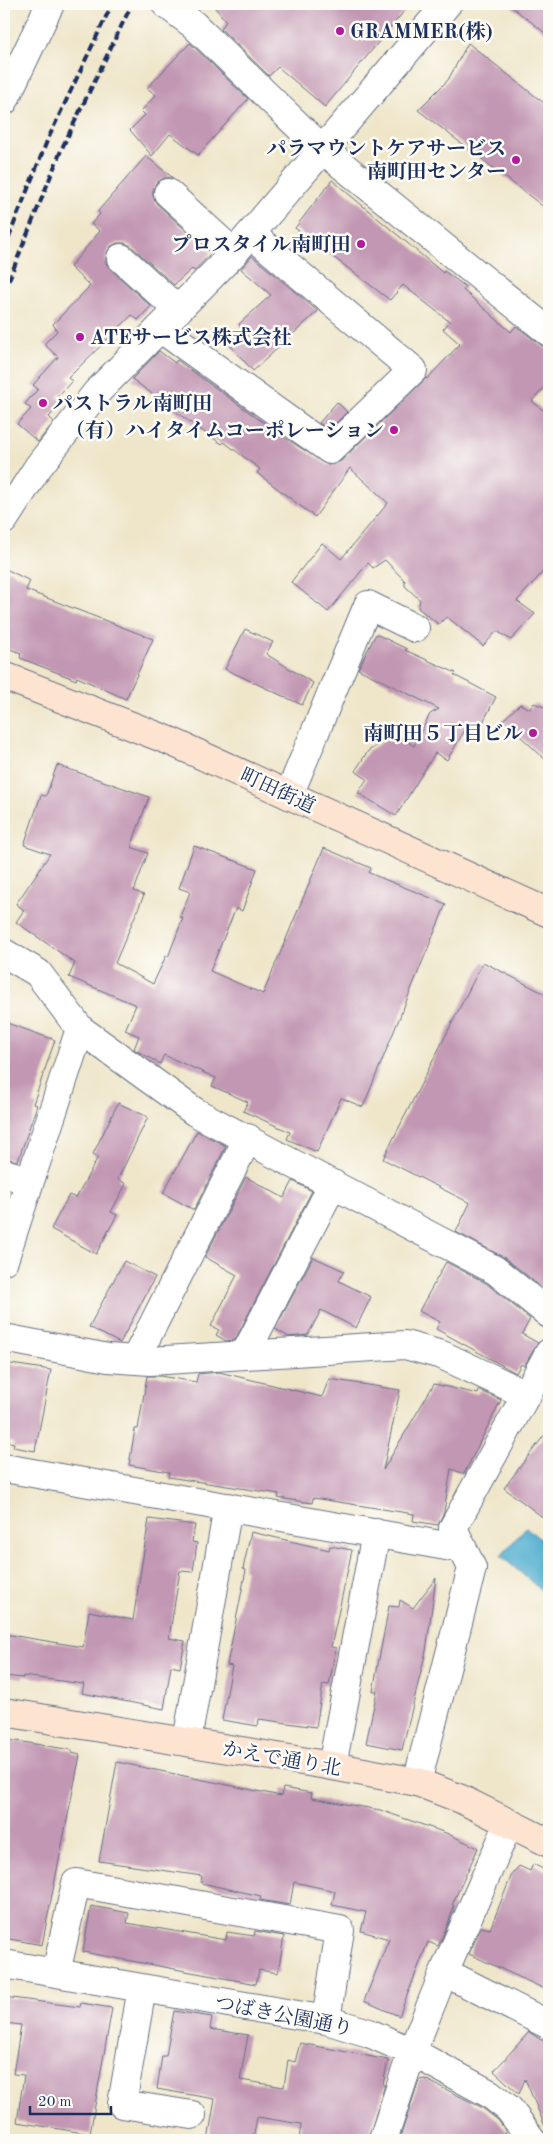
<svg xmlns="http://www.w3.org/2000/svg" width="553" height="2144" viewBox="0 0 553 2144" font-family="'Old Standard TT','Noto Serif JP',serif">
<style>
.water{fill:#51aecf;stroke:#366e96}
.building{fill:#c297b3}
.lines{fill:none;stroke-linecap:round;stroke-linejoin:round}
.street-casing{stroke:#656f84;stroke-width:30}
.secondary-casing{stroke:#656f84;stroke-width:30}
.street{stroke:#fff;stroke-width:28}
.secondary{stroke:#fde4d1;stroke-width:28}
.rail{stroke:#1b2f5e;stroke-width:4;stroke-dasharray:8 4;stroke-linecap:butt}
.poi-dot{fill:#b5179e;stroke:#fdfcf7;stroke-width:2}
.labels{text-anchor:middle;stroke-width:5;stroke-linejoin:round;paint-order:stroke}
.poi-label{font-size:20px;font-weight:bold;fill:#1b2f5e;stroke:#fdfcf7;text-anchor:end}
.street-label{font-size:20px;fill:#1b2f5e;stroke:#fdfcf7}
</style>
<rect width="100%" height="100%" fill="#fdfcf7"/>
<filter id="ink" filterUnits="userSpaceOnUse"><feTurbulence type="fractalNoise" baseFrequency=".02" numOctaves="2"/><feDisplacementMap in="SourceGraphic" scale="10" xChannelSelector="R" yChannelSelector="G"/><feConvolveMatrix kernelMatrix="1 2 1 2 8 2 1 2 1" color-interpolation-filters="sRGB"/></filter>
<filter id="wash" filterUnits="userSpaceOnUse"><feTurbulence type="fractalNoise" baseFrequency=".0096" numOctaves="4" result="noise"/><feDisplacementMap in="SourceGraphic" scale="20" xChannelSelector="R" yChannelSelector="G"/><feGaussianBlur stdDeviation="1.12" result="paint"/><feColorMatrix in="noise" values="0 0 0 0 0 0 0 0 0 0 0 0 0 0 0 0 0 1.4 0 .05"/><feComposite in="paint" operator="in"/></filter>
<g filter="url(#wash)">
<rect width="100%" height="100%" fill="#efe6ca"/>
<!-- water -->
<path class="water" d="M526 1527 549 1547V1597L501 1556Z"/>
<g id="blocks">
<!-- building -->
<path class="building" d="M212 4H410L325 107 278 67 269 76 221 29 226 21Z
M508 4H549V36Z
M190 43 248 99 198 155 170 134 152 156 130 130 145 115 141 111 156 95 147 88Z
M468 43 549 107V211L418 110 448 80Z
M146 156 173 178H164L156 183 153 190V197L157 204 211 253 194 271 192 269 174 285 131 246 125 243H117L110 247 106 255V263L110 269 151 306 138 320 132 315 68 378 72 381 57 397 62 402 49 417 54 422 38 442 17 424 31 409 25 404 38 389 33 385 58 357 44 344 57 331 53 324 90 286 70 267 100 231 91 224 100 214 98 211Z
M332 180 443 273 444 271 466 287 463 290 511 332 516 326 549 351V382L532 401 549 415V565L517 601 535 614 511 640 497 631 483 646 447 617 438 624 418 608 420 600 405 586V581L385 560 373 568 368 563 328 612 291 582 322 543 341 559 388 503 350 468 315 517 257 473 260 469 224 442 222 444 198 428 132 379 159 351 175 363 177 360 282 436 328 465 341 461 426 378 427 379 460 344 443 329 450 322 403 285 390 300 295 228Z
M252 256 318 311 253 371 229 344 244 331 239 324 271 295 241 269Z
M337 402 347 412 329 430 319 423Z
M4 568 30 581 26 590 153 639 126 699 77 677 76 680 20 658 21 653 4 647Z
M245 629 273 642 266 654 313 683 302 705 225 669Z
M376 634 407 649 405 650 456 673 454 675 496 697 479 730 468 725 447 760 435 753 396 816 358 793 367 779 355 771 368 751 396 734 414 746 430 714 439 709 358 669Z
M534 703 549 709V763L503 720 520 704 530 709Z
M57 765 149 797 131 847 148 853 134 891 144 895 115 963 153 984 166 956 168 957 183 918 180 917 190 892 179 888 194 846 257 869 242 911 236 908 210 971 263 994 324 848 371 868 369 873 446 904 363 1107 341 1098 317 1152 287 1139 290 1132 243 1111 248 1102 212 1086 216 1078 164 1055 160 1064 134 1049 139 1036 125 1030 136 1005 69 977 75 963 16 922 24 910 16 904 50 854 24 845 41 795 46 796Z
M483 962 549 996V1284L546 1291 505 1258 456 1232 470 1203 383 1159Z
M4 1022 55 1040 33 1104 37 1105 18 1161 4 1158Z
M118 1103 148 1117 118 1179 126 1184 111 1212 117 1215 96 1254 51 1229 69 1195 76 1198 98 1157 93 1154Z
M197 1131 226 1146 194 1210 163 1193Z
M246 1177 284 1198 293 1181 312 1191 235 1340 226 1341 216 1335 219 1330 211 1326 237 1275 205 1257Z
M313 1257 344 1271 339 1281 371 1297 356 1328 321 1310 308 1335 289 1337 275 1329Z
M124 1261 155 1277 120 1343 89 1327Z
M446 1262 486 1283 530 1319 522 1334 538 1343 524 1366 521 1364 516 1373 436 1329 440 1322 419 1311Z
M4 1363 51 1370 35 1451 13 1447 14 1443 4 1441Z
M219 1372 322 1397 329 1379 400 1390 383 1470 434 1384 478 1394 479 1390 501 1400 464 1474 451 1469 444 1512 438 1525 413 1521 414 1514 313 1498 312 1503 278 1498 279 1494 168 1477 169 1472 129 1465 135 1429H138L147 1376H160L196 1382 198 1374Z
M549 1429V1522L504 1488Z
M149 1519 195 1525 192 1542 197 1543 193 1572 180 1571 169 1638 185 1641 180 1668 171 1666 164 1709 82 1693 84 1684 23 1676V1678L4 1676V1634L83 1647 89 1611 133 1620Z
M251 1532 329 1550 330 1546 352 1550 331 1647 336 1648 329 1685 323 1684 316 1727 259 1719 258 1726 222 1720 232 1666 227 1665 246 1570 243 1569Z
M436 1578 426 1651 402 1750 366 1743 377 1691H373L389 1606 399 1607 400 1600 413 1608Z
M4 1739 72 1750V1753L80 1755 42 1945 4 1938Z
M117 1762 281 1796 283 1788 312 1793 311 1798 380 1810 446 1833 478 1848 452 1905 454 1906 449 1921 441 1940 438 1946 428 1942 399 2016 364 2001 389 1939 361 1931 366 1912 332 1905 335 1891 294 1882 290 1905 260 1900 261 1896 201 1883 202 1876 99 1861Z
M533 1864 549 1872V1991L469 1954 481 1927 490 1929 512 1874 519 1866 530 1871Z
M91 1906 129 1913 127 1923 226 1940 227 1932 254 1936 255 1931 284 1936 278 1973 259 1970 256 1984 83 1952Z
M4 1997 80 2007 81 2003 112 2008 90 2134 17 2122 24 2075 13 2074 21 2025 4 2023Z
M174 2011 212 2017 210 2029 248 2035 240 2080 284 2087 288 2060 295 2062 300 2043 388 2060 383 2085H385L368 2140H299L301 2124 257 2117 253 2140H208L215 2099 157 2089 162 2056H166Z
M529 2032 549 2045V2136L525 2079 519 2094 494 2071Z
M425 2079 481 2107 498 2120 506 2131 502 2140H399L419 2080Z"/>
</g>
</g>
<g filter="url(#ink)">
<use href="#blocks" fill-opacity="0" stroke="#656f84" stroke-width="1"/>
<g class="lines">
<defs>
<path id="street" d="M166 4 194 25 322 149 549 332
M4 101 50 4
M168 193 234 253
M121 258 178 310
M160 328 330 450 413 370 251 234
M4 520 38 467 97 392 234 253 447 4
M289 795 368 605 415 628
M4 953 38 973 80 1029 195 1112 495 1270 549 1314
M4 1173 30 1181
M4 1260 80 1029
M4 1338 108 1358 150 1361 405 1345 442 1355 527 1395
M245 1354 333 1184
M135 1360 248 1138
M4 1468 463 1549
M187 1741 228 1507
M332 1766 376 1533
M417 1782 472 1568 453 1528 549 1353
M4 1964 326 2020 369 2033 412 2052 490 2094 509 2109 532 2140
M444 1972 549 2025
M56 1973 76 1883 340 1930 326 2020
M142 1988 122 2104 192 2115
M383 2140 412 2052 444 1972 509 1823"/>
<path id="secondary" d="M4 676 170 741 549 913
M4 1712 332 1766 417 1782 461 1799 549 1843"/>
</defs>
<!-- street casing -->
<use href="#street" class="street-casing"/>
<!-- secondary casing -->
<use href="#secondary" class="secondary-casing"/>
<!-- street -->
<use href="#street" class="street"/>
<!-- secondary -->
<use href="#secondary" class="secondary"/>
<!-- rail -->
<path class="rail" d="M4 249 47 141 112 4
M4 292 62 148 132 4"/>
</g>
</g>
<!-- markers -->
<g class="poi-dot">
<circle cx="340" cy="31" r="5"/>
<circle cx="516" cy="160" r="5"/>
<circle cx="361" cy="244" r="5"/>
<circle cx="80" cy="337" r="5"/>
<circle cx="43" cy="403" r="5"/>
<circle cx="394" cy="430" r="5"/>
<circle cx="533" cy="733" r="5"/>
</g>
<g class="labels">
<!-- poi labels -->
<g class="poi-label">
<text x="350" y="38" text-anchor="start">GRAMMER(株)</text>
<text x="506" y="155">パラマウントケアサービス<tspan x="506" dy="23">南町田センター</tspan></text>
<text x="351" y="251">プロスタイル南町田</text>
<text x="90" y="344" text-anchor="start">ATEサービス株式会社</text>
<text x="53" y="410" text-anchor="start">パストラル南町田</text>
<text x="384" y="437">（有）ハイタイムコーポレーション</text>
<text x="523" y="740">南町田５丁目ビル</text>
</g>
<!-- street labels -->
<g class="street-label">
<text transform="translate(278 790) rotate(25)" y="7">町田街道</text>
<text transform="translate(282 1758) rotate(10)" y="7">かえで通り北</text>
<text transform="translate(284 2015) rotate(11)" y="7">つばき公園通り</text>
</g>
</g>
<!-- margin -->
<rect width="553" height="2144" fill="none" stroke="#fdfcf7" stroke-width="20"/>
<!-- scale -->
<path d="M30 2106v8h81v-8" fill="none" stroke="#1b2f5e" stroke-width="2.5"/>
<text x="38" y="2106" font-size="15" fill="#1b2f5e" stroke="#fdfcf7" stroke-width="4" paint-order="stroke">20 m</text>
</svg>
